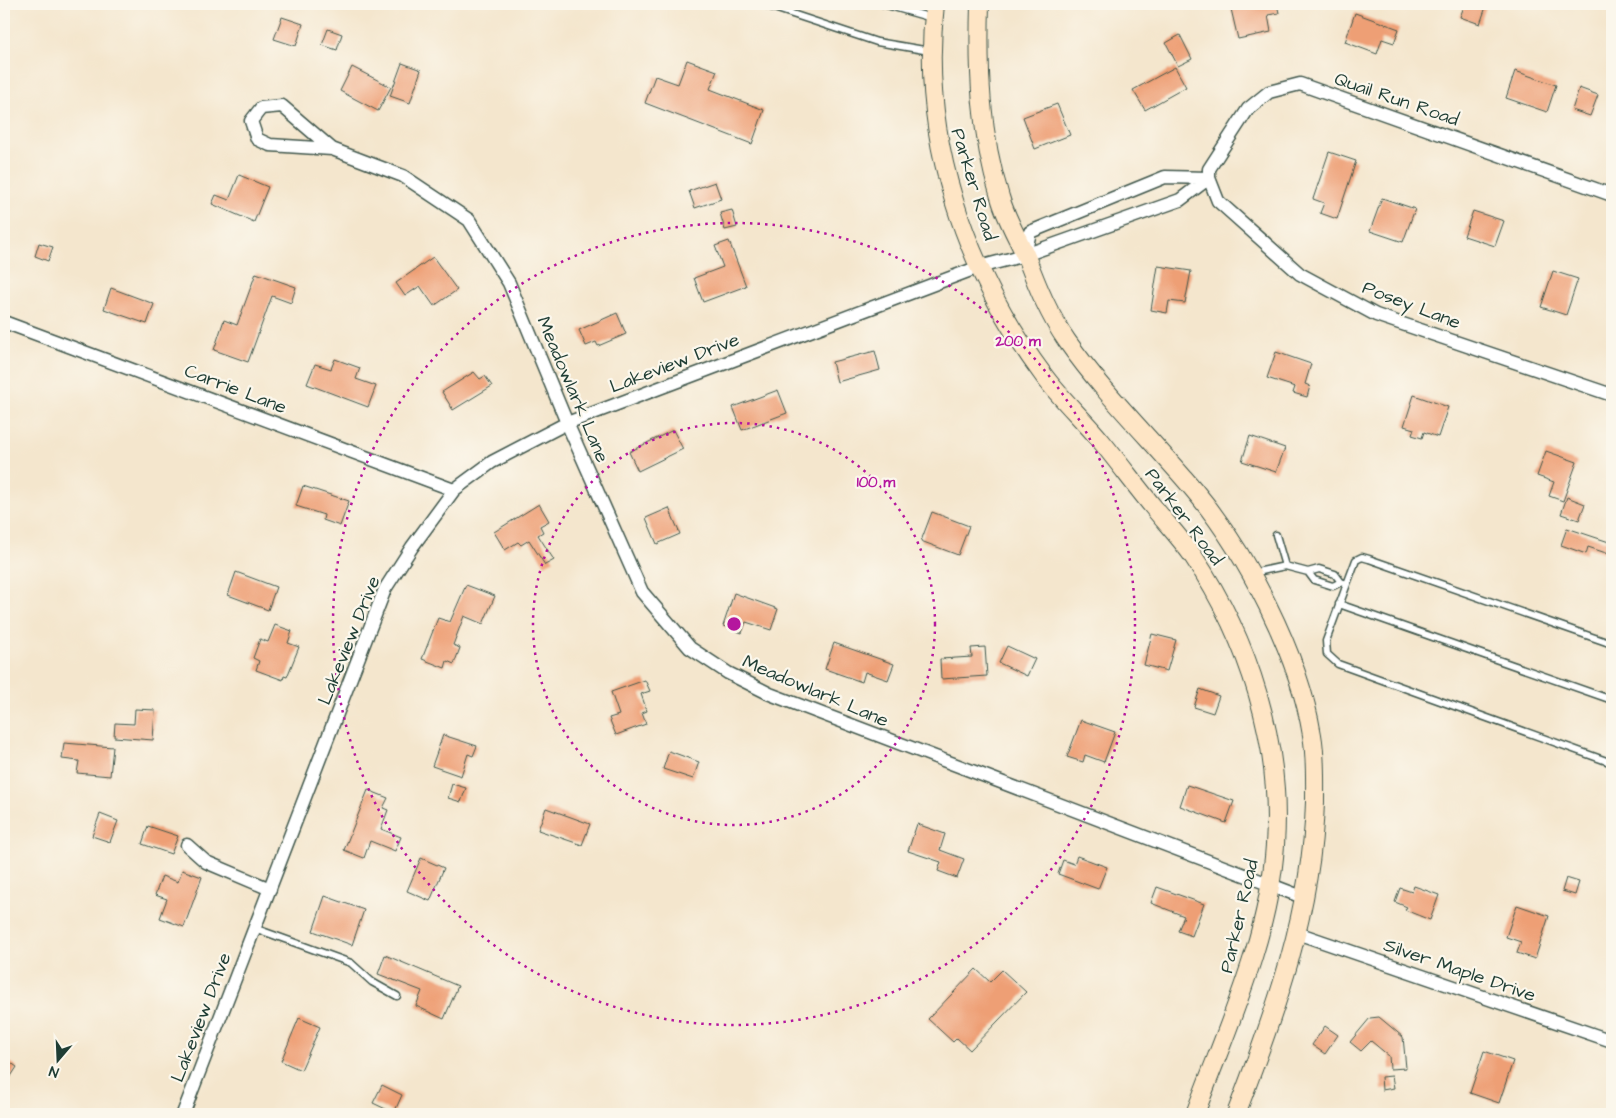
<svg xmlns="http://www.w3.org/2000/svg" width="1616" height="1118" viewBox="0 0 1616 1118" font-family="'Architects Daughter',sans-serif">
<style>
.building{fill:#ee9f75}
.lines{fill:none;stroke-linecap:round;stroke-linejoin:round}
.service-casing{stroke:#3f564b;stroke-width:9}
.minor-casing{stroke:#3f564b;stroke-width:15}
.secondary-casing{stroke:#3f564b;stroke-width:20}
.service{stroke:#fff;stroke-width:6}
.minor{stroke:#fff;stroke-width:12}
.secondary{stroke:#fee5c5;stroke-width:18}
.ring{fill:none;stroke:#b5179e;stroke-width:2.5;stroke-dasharray:2.5 5}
.labels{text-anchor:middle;stroke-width:4.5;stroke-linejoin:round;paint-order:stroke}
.street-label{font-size:19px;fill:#1f3d34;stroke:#fbf7ec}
.centre{fill:#b5179e;stroke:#fbf7ec;stroke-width:2.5}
.ring-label{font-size:15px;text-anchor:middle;font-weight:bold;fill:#b5179e;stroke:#fbf7ec;stroke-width:4.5;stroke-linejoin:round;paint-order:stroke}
</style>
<rect width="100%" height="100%" fill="#fbf7ec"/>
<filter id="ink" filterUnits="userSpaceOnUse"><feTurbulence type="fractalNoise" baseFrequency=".02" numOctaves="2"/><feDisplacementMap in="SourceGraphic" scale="10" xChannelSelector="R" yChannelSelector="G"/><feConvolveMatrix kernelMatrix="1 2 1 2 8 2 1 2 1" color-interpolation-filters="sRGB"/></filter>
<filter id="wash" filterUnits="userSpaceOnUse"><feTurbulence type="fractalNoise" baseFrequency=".0096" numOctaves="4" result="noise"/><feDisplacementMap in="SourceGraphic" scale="20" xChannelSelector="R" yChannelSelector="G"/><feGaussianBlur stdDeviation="1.12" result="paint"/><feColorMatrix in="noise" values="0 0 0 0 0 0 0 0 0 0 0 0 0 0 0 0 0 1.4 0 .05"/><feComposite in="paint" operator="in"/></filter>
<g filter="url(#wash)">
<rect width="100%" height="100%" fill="#f4e6cd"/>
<g id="blocks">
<!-- building -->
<path class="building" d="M1253 4H1277L1279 13 1268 15 1271 32 1238 39 1231 9Z
M1465 4H1487L1480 24 1460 17Z
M1355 13 1399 29 1394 43 1382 39 1377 54 1345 42Z
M282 17 303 24 296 46 274 39Z
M328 29 342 34 337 50 322 45Z
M1180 35 1192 59 1178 66 1166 43Z
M687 60 717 71 710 89 764 110 752 144 645 103 655 76 678 84Z
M402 63 421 70 410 103 390 96Z
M352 67 391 87 378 111 340 91Z
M1175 67 1186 87 1145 110 1133 90Z
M1515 71 1556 85 1547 112 1506 98Z
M1579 88 1598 95 1590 116 1572 110Z
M1057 104 1070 135 1035 149 1023 117Z
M1329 152 1356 161 1337 219 1320 213 1324 203 1313 199Z
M239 175 268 187 254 222 212 204 216 195 229 200Z
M715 182 721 199 695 208 689 191Z
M1382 198 1415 209 1403 242 1370 231Z
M732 210 737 227 725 230 720 213Z
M1473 211 1504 221 1495 246 1464 236Z
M729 241 746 286 703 302 694 278 723 267 715 246Z
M39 243 53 247 48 261 35 256Z
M433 257 457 290 434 306 420 286 405 296 396 283Z
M1158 266 1191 271 1185 303 1169 301 1167 313 1151 310Z
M1553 271 1578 279 1566 315 1541 307Z
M256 273 296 287 291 303 272 296 248 362 214 350 224 320 237 325Z
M111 288 154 304 147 324 104 309Z
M617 313 626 334 598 346 596 342 586 346 579 330Z
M875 351 880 370 837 382 832 362Z
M1276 352 1311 364 1305 384 1310 386 1307 397 1293 393 1295 387 1267 378Z
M335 359 360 368 356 379 376 386 368 407 307 384 315 364 331 369Z
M474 372 480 379 485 376 492 386 453 410 442 392Z
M778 390 787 413 742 430 733 407Z
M1414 395 1448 407 1438 437 1424 432 1422 438 1412 435 1414 429 1404 426Z
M673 430 683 449 638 471 629 452Z
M1250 436 1285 448 1276 472 1242 461Z
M1546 451 1577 462 1563 501 1549 496 1554 482 1537 476Z
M303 486 349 501 340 526 323 520 324 515 296 506Z
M1567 497 1585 504 1579 520 1561 514Z
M539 504 549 521 540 526 543 532 538 535 554 560 545 565 529 540 521 545 518 542 505 550 494 532Z
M669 508 680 534 657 544 646 518Z
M932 512 969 526 958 555 921 541Z
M1567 528 1612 543V555L1588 547 1586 554 1561 545Z
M236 572 276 587 268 610 228 595Z
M466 585 495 596 483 624 464 616 453 645 460 648 454 664 447 661 445 668 422 659 438 618 450 622Z
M734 593 778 609 771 630 746 622 742 633 723 626Z
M275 625 292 631 288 643 299 647 287 677 284 676 283 680 256 670 259 661 253 658 260 639 268 642Z
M1152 634 1176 640 1167 671 1144 665Z
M834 643 894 664 888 680 865 672 862 682 825 669Z
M1007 646 1035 659 1027 676 999 663Z
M985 647 987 676 941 679 940 659 972 657 971 648Z
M645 680 650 691 641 694 647 711 642 713 646 724 616 735 609 718 619 715 611 692Z
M1200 689 1219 696 1213 713 1194 707Z
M135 709 155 710 153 740 114 737 115 723 134 724Z
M1081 720 1115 732 1104 762 1085 755 1083 762 1067 757Z
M443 735 477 746 473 756 468 754 461 776 432 766Z
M64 743 113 747 110 776 77 773 79 761 62 759Z
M669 751 699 762 693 779 663 769Z
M452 784 466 788 461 802 448 798Z
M1187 785 1234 801 1226 823 1180 806Z
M368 790 388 798 383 808 388 810 381 829 401 837 395 851 370 841 364 858 344 850Z
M546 808 590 824 582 845 538 830Z
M100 814 118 821 110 842 92 836Z
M917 824 945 834 940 850 964 859 957 878 938 871 941 862 908 851Z
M148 826 178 836 171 854 142 844Z
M1077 856 1107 867 1098 889 1058 874 1063 860 1074 864Z
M421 858 444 868 430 901 407 891Z
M182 870 202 877 184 927 160 918 167 899 155 895 162 876 178 882Z
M1566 878 1579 882 1575 895 1562 891Z
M1414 886 1439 895 1430 920 1405 910 1407 907 1395 902 1400 888 1412 892Z
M1157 887 1204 904 1192 936 1178 931 1184 916 1151 903Z
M325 896 364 910 352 945 313 931Z
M1517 905 1549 916 1535 959 1517 953 1521 942 1506 937Z
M385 955 458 986 444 1019 416 1006 422 991 378 974Z
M976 969 990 982 1002 970 1026 992 970 1050 957 1038 953 1042 928 1019Z
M1379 1017 1403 1037 1406 1068 1390 1069 1389 1056 1371 1041 1361 1051 1350 1042 1370 1018Z
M299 1018 320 1027 301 1070 281 1061Z
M1325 1026 1338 1035 1325 1054 1312 1045Z
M1484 1051 1513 1061 1499 1103 1470 1093Z
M4 1058 17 1067 4 1087Z
M1392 1076 1394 1088 1382 1090 1381 1077Z
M382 1085 402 1095 394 1113 373 1103Z"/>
</g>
</g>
<g filter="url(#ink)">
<use href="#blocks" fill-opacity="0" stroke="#3f564b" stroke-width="1"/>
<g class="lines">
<defs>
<path id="service" d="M762 4 877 42 930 51
M883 4 932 18
M1276 535 1285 566
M1308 572 1314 580 1333 586 1341 582
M1252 573 1285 566 1308 572 1319 569 1335 574 1341 582 1347 584 1326 641 1327 654 1338 664 1612 763
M1347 584 1356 560 1362 557 1369 559 1612 644
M1339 604 1612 700
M254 928 351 963 372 982 397 996"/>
<path id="minor" d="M332 149 270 145 257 139 251 121 261 108 282 106 332 149 403 176 469 220 509 283 567 423 642 592 690 648 728 673 770 694 1305 898
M1612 195 1300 84 1269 92 1248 109 1209 169V178L1218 201 1300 274 1376 315 1612 395
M1025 255 1030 232 1165 177 1209 178
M4 322 454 490
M187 845 206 862 270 889
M1297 933 1612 1041
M183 1114 385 589 412 547 454 490 492 462 567 423 979 267 1025 255 1180 200 1209 178"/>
<path id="secondary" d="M935 4C919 137 965 270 1044 376 1061 399 1083 419 1101 441 1119 463 1136 486 1154 508 1167 524 1181 539 1193 556 1249 640 1282 743 1275 845 1269 939 1227 1027 1195 1114
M980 4C978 69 980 134 1000 197 1006 219 1018 238 1027 259 1038 288 1049 315 1067 341 1104 394 1152 440 1194 490 1246 552 1299 654 1312 735 1316 757 1315 780 1315 802 1312 911 1275 1013 1236 1114"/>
</defs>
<!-- service casing -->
<use href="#service" class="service-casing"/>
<!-- minor casing -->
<use href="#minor" class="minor-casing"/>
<!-- secondary casing -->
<use href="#secondary" class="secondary-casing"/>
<!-- service -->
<use href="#service" class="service"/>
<!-- minor -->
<use href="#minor" class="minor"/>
<!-- secondary -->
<use href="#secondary" class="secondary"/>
</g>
</g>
<!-- distance rings -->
<g class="ring">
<circle cx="734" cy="624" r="201"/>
<circle cx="734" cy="624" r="401"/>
</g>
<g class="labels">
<!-- street labels -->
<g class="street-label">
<text transform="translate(1397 98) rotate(19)" y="7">Quail Run Road</text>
<text transform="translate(975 184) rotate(73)" y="7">Parker Road</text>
<text transform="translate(1412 304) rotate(21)" y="7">Posey Lane</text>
<text transform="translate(674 362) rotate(-21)" y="7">Lakeview Drive</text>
<text transform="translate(236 388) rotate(21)" y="7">Carrie Lane</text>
<text transform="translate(574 389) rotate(67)" y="7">Meadowlark Lane</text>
<text transform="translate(1185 516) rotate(53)" y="7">Parker Road</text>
<text transform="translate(348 640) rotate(-68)" y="7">Lakeview Drive</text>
<text transform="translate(816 690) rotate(23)" y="7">Meadowlark Lane</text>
<text transform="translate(1238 916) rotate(-77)" y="7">Parker Road</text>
<text transform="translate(1460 969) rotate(19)" y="7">Silver Maple Drive</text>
<text transform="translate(200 1017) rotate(-69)" y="7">Lakeview Drive</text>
</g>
</g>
<circle cx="734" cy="624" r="8" class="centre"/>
<g class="ring-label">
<text x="1018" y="346">200 m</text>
<text x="876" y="487">100 m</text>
</g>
<!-- margin -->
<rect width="1616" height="1118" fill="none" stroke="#fbf7ec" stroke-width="20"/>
<!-- north arrow -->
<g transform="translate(58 1060) rotate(199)" stroke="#fbf7ec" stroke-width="4" paint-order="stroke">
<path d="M0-4L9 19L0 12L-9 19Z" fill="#1f3d34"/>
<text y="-8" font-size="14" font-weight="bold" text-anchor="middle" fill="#1f3d34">N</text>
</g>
</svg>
